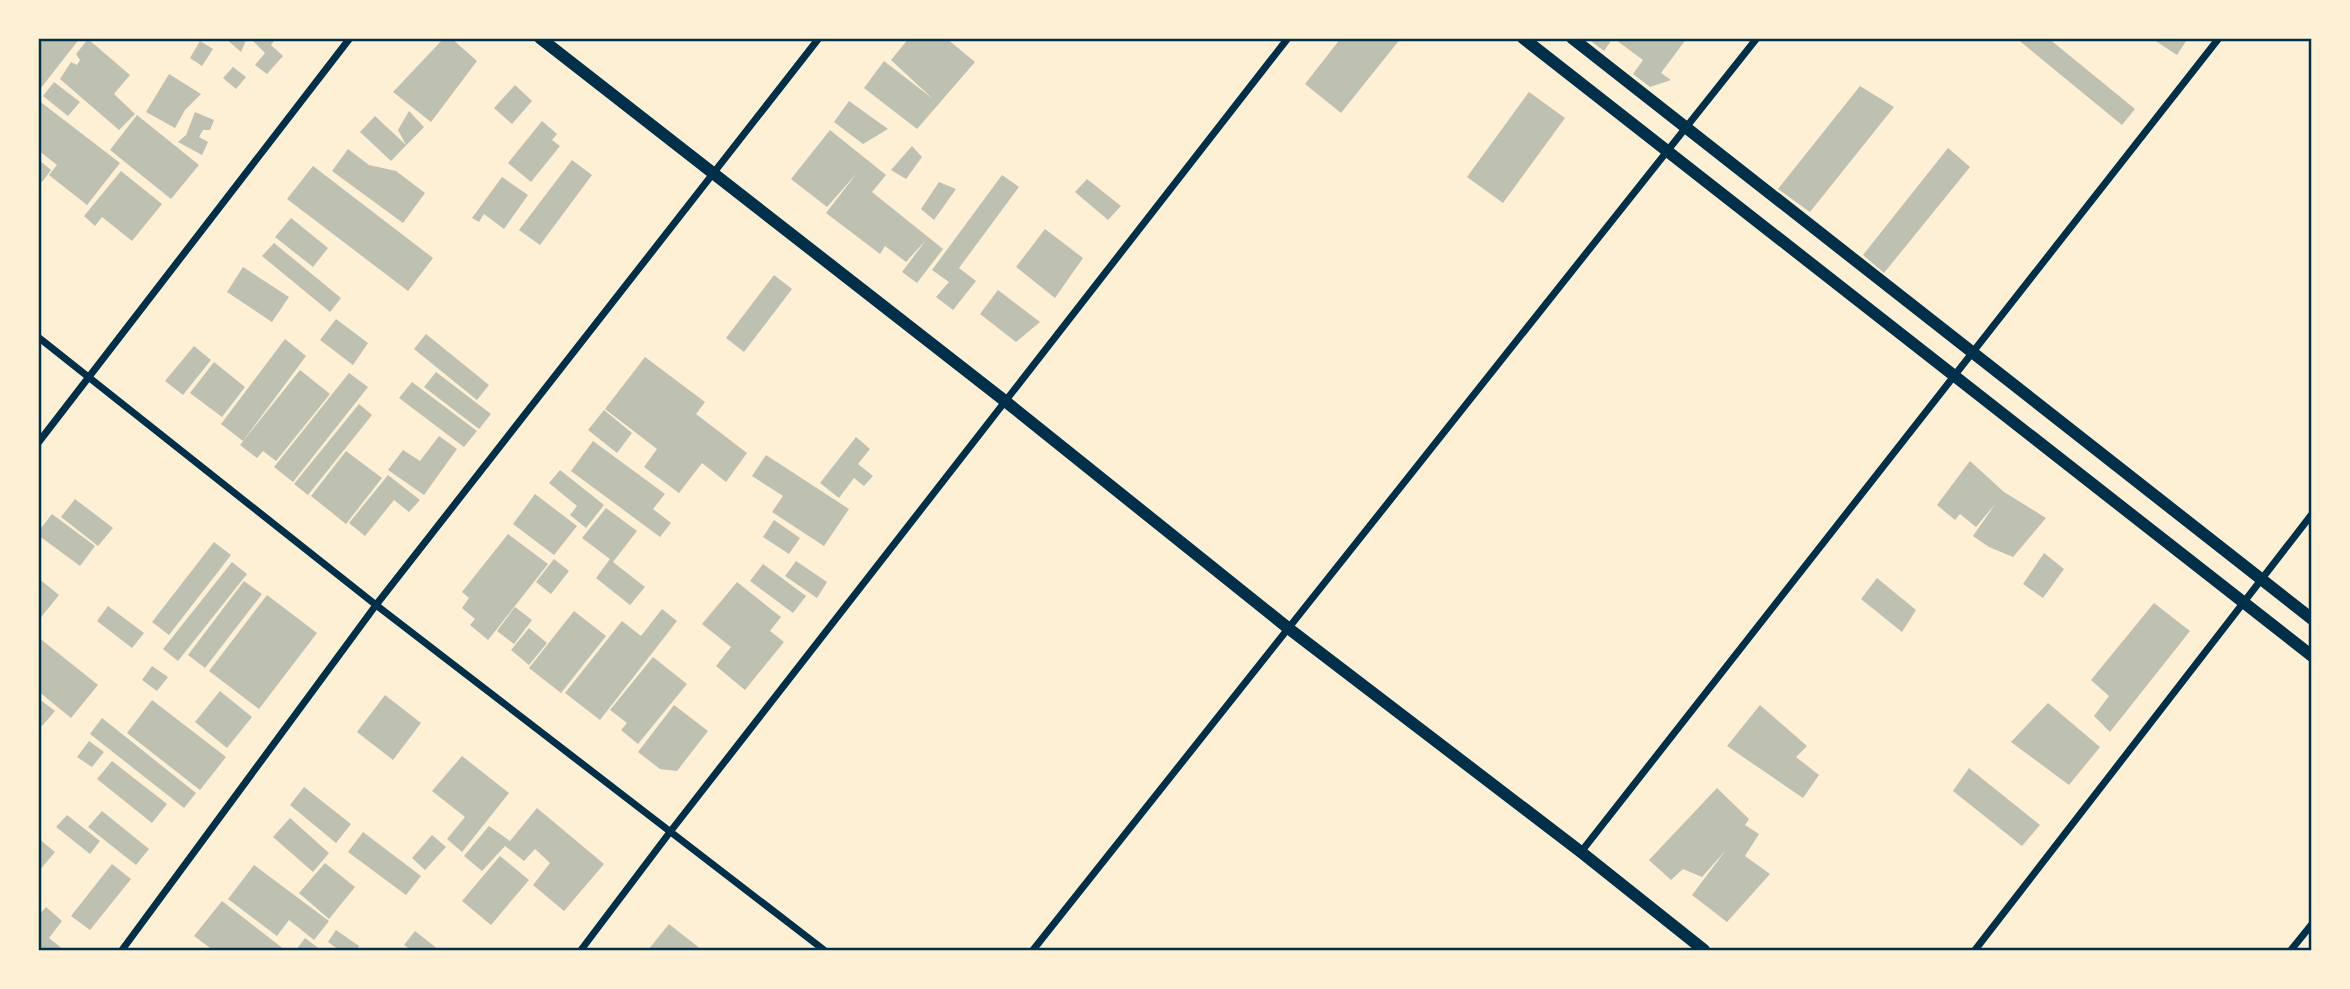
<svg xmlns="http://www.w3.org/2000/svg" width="2350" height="989" viewBox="0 0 2350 989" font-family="'Titillium Web',sans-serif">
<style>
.building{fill:#bec0b2}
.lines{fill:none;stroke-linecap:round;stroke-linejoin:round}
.minor{stroke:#003049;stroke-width:7}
.tertiary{stroke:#003049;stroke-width:12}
.neatline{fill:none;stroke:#003049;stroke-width:2.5}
</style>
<rect width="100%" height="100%" fill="#fdf0d5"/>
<!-- building -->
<path class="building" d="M38 38H80L41 88 38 86Z
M225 38H247L241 52Z
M250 38H276L271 45 283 56 267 74 255 65 265 53Z
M444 38H451L477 61 431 122 393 92Z
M909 38H946L975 62 917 129 864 88 884 61 933 99 891 60Z
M1341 38H1401L1341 113 1305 84Z
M1587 38H1613L1604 51Z
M1617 38H1687L1661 73 1671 80 1650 87 1633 74 1643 60 1616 40Z
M2016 38H2048L2135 109 2122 125Z
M2151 38H2188L2177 55Z
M88 39 130 75 114 94 135 114 119 130 60 79 71 62 77 65 80 60 76 54Z
M200 41 213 49 202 66 190 58Z
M233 67 246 77 236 89 223 78Z
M169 74 201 94 185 110 175 128 146 112Z
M54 82 80 102 68 116 43 96Z
M515 85 532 101 512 124 494 108Z
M1860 86 1894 107 1810 212 1778 189Z
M1529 92 1565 118 1503 203 1467 177Z
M38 100 120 163 87 205 49 175 57 165 38 150Z
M849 101 888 129 863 144 834 122Z
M409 111 424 127 391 161 360 132 375 116 406 145 398 130Z
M195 112 214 120 210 130H203L199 137 208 142 202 155 178 142 186 135Z
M137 115 199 165 171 199 110 150Z
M542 121 557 134 552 140 560 146 531 182 508 163Z
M830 130 886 175 872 192 943 249 917 283 902 272 926 240 906 262 885 246 880 254 826 213 857 173 827 207 791 179Z
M912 146 922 157 906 179 891 170Z
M1948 148 1970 167 1884 273 1863 255Z
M348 149 369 165 396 171 425 193 403 223 332 171Z
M38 159 51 170 42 182 38 180Z
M572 160 592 175 540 245 519 230Z
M313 166 433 258 408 291 287 199Z
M121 171 162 204 132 241 102 217 95 226 84 216Z
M1002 175 1019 187 959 268 976 281 953 310 936 297 949 282 932 270Z
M502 177 528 195 504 229 484 214 479 222 472 218Z
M1087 179 1121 206 1108 220 1075 192Z
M939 182 956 189 934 220 921 209Z
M291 218 328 248 313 267 275 237Z
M1045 229 1083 258 1055 298 1016 267Z
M274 243 341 298 330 312 262 256Z
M243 267 289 297 272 322 227 292Z
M774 275 792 289 744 352 726 338Z
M998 290 1040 322 1016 342 980 314Z
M336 319 368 343 353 365 320 340Z
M426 334 489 385 477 400 414 349Z
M285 339 306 356 243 441 221 424Z
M194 346 211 360 183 395 165 381Z
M645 357 705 402 696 414 747 453 726 482 702 463 679 493 644 467 657 449 605 409Z
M214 362 245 387 222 417 190 393Z
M300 370 330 394 276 461 263 451 257 458 240 445Z
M436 372 491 414 479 429 424 387Z
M349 373 368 387 293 482 274 467Z
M412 382 477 431 464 447 399 398Z
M359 404 372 415 308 495 294 484Z
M604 410 632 433 617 453 588 430Z
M439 436 457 449 424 495 388 470 403 450 420 461Z
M856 437 870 449 858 464 873 476 864 486 854 478 839 498 820 483Z
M593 441 665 494 653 509 671 523 660 537 571 471Z
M346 451 382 478 346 524 311 496Z
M766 455 849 509 824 546 772 512 783 496 752 476Z
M1970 461 2004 492 2046 518 2013 557 1989 547 1973 536 1996 503 1976 527 1960 514 1955 520 1937 505Z
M560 470 604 505 586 528 570 515 577 506 549 483Z
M388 475 420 500 409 512 394 500 365 536 349 523Z
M535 494 577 526 554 555 513 524Z
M75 499 113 528 98 546 61 517Z
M606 508 637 531 613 562 645 587 630 605 596 578 610 559 582 538Z
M52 514 95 546 80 566 38 535V532Z
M774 520 800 538 789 554 763 537Z
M508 534 548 564 488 640 470 625 475 619 462 608 469 598 462 592Z
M214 542 231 555 169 635 152 622Z
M2044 553 2064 569 2043 598 2023 584Z
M554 559 569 571 551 594 536 582Z
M796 561 827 582 817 598 785 576Z
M232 562 247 574 178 661 163 649Z
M763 564 806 596 793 613 750 581Z
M38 578 59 595 38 621Z
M1877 578 1916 610 1902 632 1861 599Z
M244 581 262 594 205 668 188 655Z
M737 582 781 617 770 631 784 642 745 690 716 666 731 647 702 624Z
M267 595 317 633 259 709 209 671Z
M2154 603 2190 631 2110 732 2094 716 2109 696 2091 680Z
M108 606 144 633 132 648 97 621Z
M515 607 532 620 514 644 497 631Z
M662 609 677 621 600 720 565 693 622 621 641 636Z
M574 611 606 636 561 693 529 668Z
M529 628 547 643 529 665 511 650Z
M38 637 98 685 71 718 38 691Z
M653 657 687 684 638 744 621 730 627 723 610 710Z
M152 666 168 677 157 691 142 680Z
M220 691 252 717 227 748 195 722Z
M385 695 421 723 393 760 357 732Z
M38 698 55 711 42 726 38 723Z
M152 700 226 757 200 790 127 733Z
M2048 703 2100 747 2069 785 2011 742Z
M674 705 708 731 677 771 660 769 638 752Z
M1760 705 1807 746 1796 757 1819 775 1803 798 1727 746Z
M102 718 196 793 184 808 90 734Z
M89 741 104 752 92 767 77 757Z
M462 756 509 793 462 852 447 839 465 817 432 791Z
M112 761 167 804 152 823 97 779Z
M1969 768 2040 825 2022 846 1953 791Z
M304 787 351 824 336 843 290 805Z
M1717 788 1749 819 1745 825 1759 834 1745 856 1770 874 1727 922 1692 895 1726 850 1702 877 1683 869 1671 880 1649 860Z
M537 808 604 864 564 911 533 885 550 863 535 849 524 861 505 846 482 871 464 856 489 826 510 841Z
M102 811 149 849 136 865 88 827Z
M67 815 100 841 90 854 56 827Z
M290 818 329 853 313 872 273 837Z
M363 832 421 876 406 895 348 852Z
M432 835 446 847 425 870 412 858Z
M38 838 55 852 38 872Z
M500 856 529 880 491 925 462 901Z
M325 863 355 887 329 919 299 893Z
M112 864 131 879 90 930 71 916Z
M254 865 329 921 314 940 289 920 277 936 228 899Z
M222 901 285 950H213L194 936Z
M46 907 62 921 49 938 64 950H38V916Z
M669 924 702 950H648Z
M336 930 359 946 357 950H339L328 942Z
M415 931 439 950H411L404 945Z
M305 938 321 950H296Z"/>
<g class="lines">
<!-- minor -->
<path class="minor" d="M38 337 376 605 824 950
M38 443 350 38
M1581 852 2219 38
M122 950 376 605 819 38
M581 950 670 832 1288 38
M1033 950 1757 38
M1975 950 2312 514
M2291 950 2312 924"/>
<!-- tertiary -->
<path class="tertiary" d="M540 38 1005 401 1288 628 1581 852 1704 950
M1523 38 2312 656
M1572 38 2312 619"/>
</g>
<!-- border -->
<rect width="2350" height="989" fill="none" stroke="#fdf0d5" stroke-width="80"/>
<rect x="40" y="40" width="2270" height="909" class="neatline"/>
</svg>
